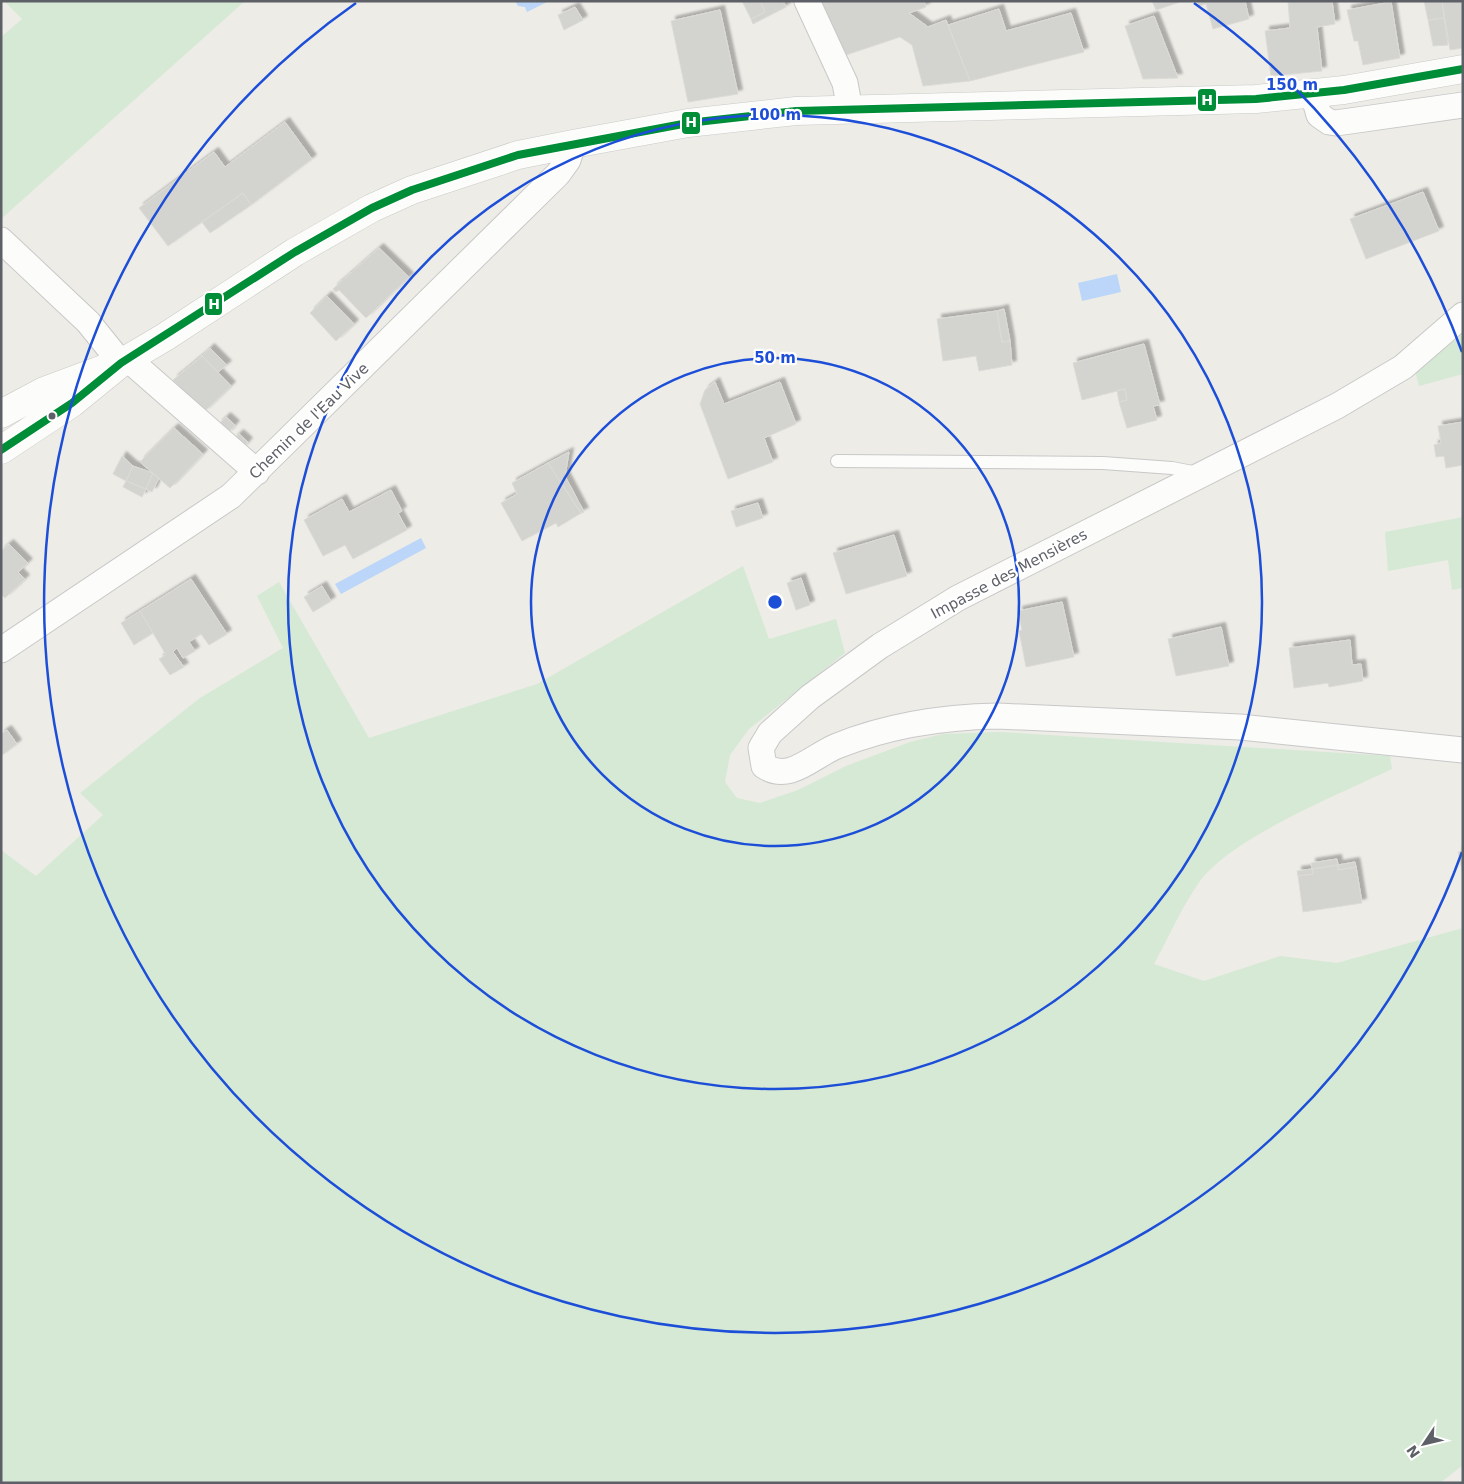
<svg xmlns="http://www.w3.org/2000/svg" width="1464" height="1484" viewBox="0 0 1464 1484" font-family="'DejaVu Sans',sans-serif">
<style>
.green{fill:#d5e9d5}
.water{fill:#bbd6f8}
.building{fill:#d3d3d0;stroke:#dcdbd6;filter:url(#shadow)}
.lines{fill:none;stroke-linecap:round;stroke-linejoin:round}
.lane-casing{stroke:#c8c8c8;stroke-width:14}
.street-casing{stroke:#c8c8c8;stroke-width:27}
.secondary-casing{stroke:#c9c9c8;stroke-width:29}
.lane{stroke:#fcfcfb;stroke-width:12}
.street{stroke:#fcfcfb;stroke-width:25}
.secondary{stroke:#fcfcfb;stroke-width:28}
.bus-1-casing{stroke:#fff;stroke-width:11}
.bus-1{stroke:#008d38;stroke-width:8}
.ring{fill:none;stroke:#1d4ed8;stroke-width:2.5}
.bus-dot{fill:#5d6066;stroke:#fff;stroke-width:2}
.labels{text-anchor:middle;stroke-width:4.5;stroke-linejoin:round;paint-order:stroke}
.street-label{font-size:15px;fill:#5d6066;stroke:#fff}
.centre{fill:#1d4ed8;stroke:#fff;stroke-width:2.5}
.ring-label{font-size:15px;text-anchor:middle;font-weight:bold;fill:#1d4ed8;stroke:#fff;stroke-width:4.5;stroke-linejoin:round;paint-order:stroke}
.line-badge{stroke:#fff;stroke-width:2}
.badge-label{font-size:14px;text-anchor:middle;font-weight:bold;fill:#fff}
</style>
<defs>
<filter id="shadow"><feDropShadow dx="4.5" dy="-4.5" stdDeviation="1" flood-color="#0004"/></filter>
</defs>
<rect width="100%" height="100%" fill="#edece7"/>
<!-- green -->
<path class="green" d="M4 1H245L1 219V37L22 19Z
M1463 334V374L1419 386 1415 371Z
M1463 517V588L1452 590 1448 560 1388 571 1385 532Z
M743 566 769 639 836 619 845 653 749 729 730 755 725 782 737 798 760 803 798 790 846 766 910 742 943 734 1000 732 1390 756 1392 769C1340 794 1234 836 1200 881 1183 904 1168 939 1154 964L1204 981 1280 956 1337 963 1463 928V1465L1440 1483H1V850L36 876 103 815 80 793 200 698 283 648 257 596 279 582 369 738 537 684Z"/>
<!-- water -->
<path class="water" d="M515 1H549L527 12 525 7 518 6Z
M1117 274 1121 292 1082 301 1078 283Z
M421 538 426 548 341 594 335 584Z"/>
<!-- building -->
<path class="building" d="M742 1H760L765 12 751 19Z
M760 1H783L786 7 753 24 751 19 765 12Z
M821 1H924L926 7 909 13 928 27 946 20 970 81 923 86 912 45 900 37 846 55Z
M1152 1H1183L1156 10Z
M1197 1H1245L1249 19 1213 29 1206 4 1199 6Z
M1288 1H1332L1335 24 1317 27 1322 71 1271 76 1265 31 1290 28Z
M1424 1H1442L1444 18 1428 20Z
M1442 1H1463V48L1450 50Z
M1391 2 1400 58 1363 65 1358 41H1354L1347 10Z
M575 7 583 20 564 30 558 15Z
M999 9 1006 31 1071 13 1084 52 970 81 948 25Z
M720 10 738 94 688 102 671 21Z
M1154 16 1178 78 1143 79 1125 26Z
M1444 18 1448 45 1433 46 1428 20Z
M285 122 312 159 251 205 243 193 168 246 139 208 214 152 225 167Z
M1423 192 1439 231 1366 259 1350 219Z
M243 193 251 205 210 233 202 222Z
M379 248 409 277 366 318 339 290 336 292 333 289Z
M327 296 354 324 336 341 310 313Z
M1004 309 1010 341 1002 342 997 311Z
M997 311 1002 342 1010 341 1012 365 979 371 976 356 943 361 937 319Z
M1144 344 1160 405 1153 406 1157 420 1127 428 1119 402 1127 400 1125 389 1082 400 1073 363Z
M210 348 227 365 218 372 202 356Z
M202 356 231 386 204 412 173 380Z
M715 382 724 404 780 382 796 424 764 438 773 462 728 479 700 404 705 390Z
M1125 389 1127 400 1119 402 1117 390Z
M226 417 235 425 227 434 218 425Z
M1463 422V465L1446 468 1444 456 1436 457 1434 445 1441 443 1438 426Z
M174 428 203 454 170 488 140 462Z
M239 434 248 442 242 449 233 440Z
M569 452 565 476 584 512 581 513 548 463Z
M122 456 133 466 126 481 113 474Z
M548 463 581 513 558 527 556 523 522 541 501 503 517 494 512 483Z
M133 466 153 473 146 489 126 481Z
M153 473 159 478 152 492 146 489Z
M126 481 146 489 142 497 123 487Z
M391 490 402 511 398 513 407 530 353 559 345 545 323 556 304 520 342 499 349 512Z
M758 503 763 518 736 527 731 511Z
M894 535 907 576 846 594 833 553Z
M9 544 28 563 18 572 25 579 5 598 1 594V551Z
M801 578 810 605 796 610 787 583Z
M191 579 227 634 209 645 201 634 189 642 195 651 183 658 177 648 173 652 184 667 170 675 159 659 166 655 140 611Z
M322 586 331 601 313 612 304 597Z
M1062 602 1074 657 1026 667 1019 631 1022 630 1018 611Z
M140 611 153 633 134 645 121 623Z
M1221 627 1229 666 1176 676 1168 639Z
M1350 640 1352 665 1361 664 1363 681 1329 687 1328 683 1294 688 1289 648Z
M7 730 17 744 1 756V734Z
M1463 851V875L1458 852Z
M1337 859 1338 865 1312 869 1311 863Z
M1355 862 1356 867 1338 870V865Z
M1338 865V870L1356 867 1362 903 1303 912 1298 876 1313 874 1312 869Z
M1312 869 1313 874 1298 876 1297 871Z"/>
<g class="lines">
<defs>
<path id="lane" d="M837 461 1103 463 1172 468 1198 473"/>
<path id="street" d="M807 1 845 83 850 110
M1313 94 1319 115 1329 122 1336 123 1463 105
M1 240 88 322 121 363
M1463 315 1403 367 1337 406 958 598 880 646 810 697 770 733 761 748 764 766C790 783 812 756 837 746 889 725 942 717 998 716L1240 727 1463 750
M128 359 257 472
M1 650 231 496 558 174 568 160 573 144"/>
<path id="secondary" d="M1 414 44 391 103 369
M1 450 72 403 121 363 165 337 295 252 372 208 412 190 518 155 573 144 688 123 796 111 1256 99 1344 90 1463 69"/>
</defs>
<!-- lane casing -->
<use href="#lane" class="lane-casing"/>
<!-- street casing -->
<use href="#street" class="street-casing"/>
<!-- secondary casing -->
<use href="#secondary" class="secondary-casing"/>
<!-- lane -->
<use href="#lane" class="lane"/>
<!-- street -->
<use href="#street" class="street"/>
<!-- secondary -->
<use href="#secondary" class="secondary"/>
<defs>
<path id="bus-1" d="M1 450 72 403 121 363 295 252 372 208 412 190 518 155 688 123 796 111 1256 99 1344 90 1463 69"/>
</defs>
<!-- bus-1 casing -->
<use href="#bus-1" class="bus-1-casing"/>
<!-- bus-1 -->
<use href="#bus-1" class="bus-1"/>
</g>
<!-- distance rings -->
<g class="ring">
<circle cx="775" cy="602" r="244"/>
<circle cx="775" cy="602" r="487"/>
<path d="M1462 852A731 731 0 1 1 356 3M1194 3A731 731 0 0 1 1462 352"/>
</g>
<!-- markers -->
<circle class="bus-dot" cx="52" cy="416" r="4.5"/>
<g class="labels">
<!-- street labels -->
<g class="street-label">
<text transform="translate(309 421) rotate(-44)" y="5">Chemin de l'Eau Vive</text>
<text transform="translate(1009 574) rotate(-28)" y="5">Impasse des Mensières</text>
</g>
</g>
<circle cx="775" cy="602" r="8" class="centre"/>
<g class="ring-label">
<text x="1292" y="90">150 m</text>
<text x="775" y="120">100 m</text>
<text x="775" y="363">50 m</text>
</g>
<g class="line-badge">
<rect x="1197" y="88" width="20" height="24" rx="5" fill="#008d38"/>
<rect x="681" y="111" width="20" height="24" rx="5" fill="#008d38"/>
<rect x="204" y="292" width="19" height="24" rx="5" fill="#008d38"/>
</g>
<g class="badge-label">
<text x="1207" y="105">H</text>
<text x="691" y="127">H</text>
<text x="214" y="309">H</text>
</g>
<!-- border -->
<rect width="1464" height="1484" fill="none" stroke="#5d6066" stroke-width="5"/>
<!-- north arrow -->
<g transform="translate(1424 1444) rotate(235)" stroke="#ffffff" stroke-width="4" paint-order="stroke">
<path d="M0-4L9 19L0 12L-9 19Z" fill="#5d6066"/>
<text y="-8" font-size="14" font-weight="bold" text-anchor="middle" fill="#5d6066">N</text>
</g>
</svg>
